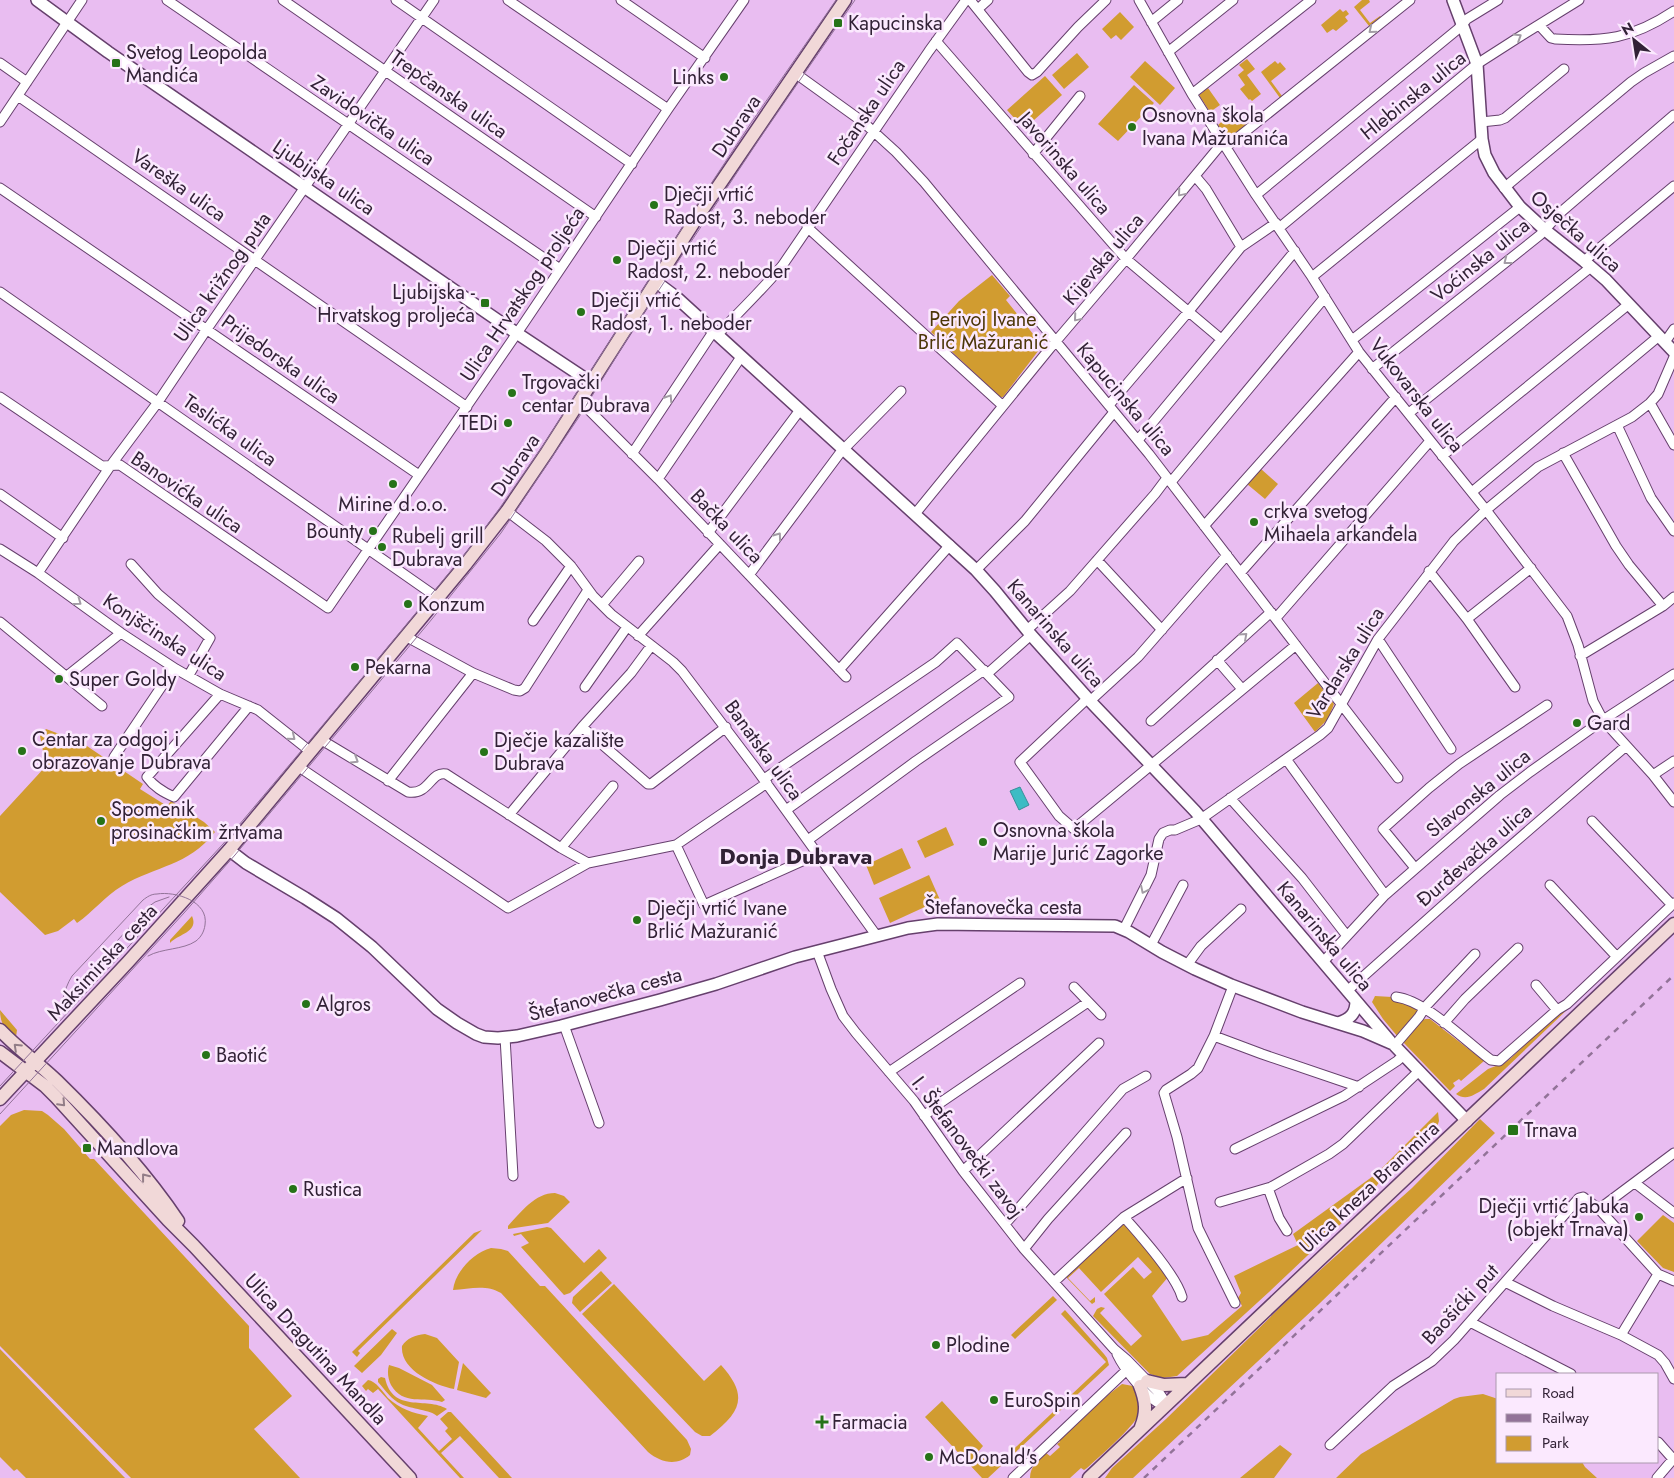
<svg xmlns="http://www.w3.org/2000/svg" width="1674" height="1478" viewBox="0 0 1674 1478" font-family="Jost,sans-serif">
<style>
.green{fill:#d19c30}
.water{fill:#3cbcc4;stroke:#398e99}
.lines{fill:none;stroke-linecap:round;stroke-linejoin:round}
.minor-casing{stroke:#66406d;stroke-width:11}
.tertiary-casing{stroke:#66406d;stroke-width:14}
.secondary-casing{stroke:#66406d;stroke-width:15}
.minor{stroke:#fff;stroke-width:9}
.tertiary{stroke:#fff;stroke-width:11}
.secondary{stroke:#f1d8d8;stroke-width:12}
.tram{stroke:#927398;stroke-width:1}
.rail{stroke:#927398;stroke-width:2.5;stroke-dasharray:6 6;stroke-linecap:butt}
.oneway{stroke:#a39ca5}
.oneway2{stroke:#927d87}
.poi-dot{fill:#267318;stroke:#fbe9fe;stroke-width:2}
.labels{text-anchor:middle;stroke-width:5;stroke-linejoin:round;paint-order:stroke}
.poi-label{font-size:20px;fill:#322236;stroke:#fbe9fe;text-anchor:start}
.street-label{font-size:20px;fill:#322236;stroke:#fbe9fe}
.park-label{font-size:20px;fill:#4c3608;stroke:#fbe9fe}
.quarter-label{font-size:22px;font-weight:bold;fill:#322236;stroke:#fbe9fe}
</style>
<rect width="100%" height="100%" fill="#e9bdf1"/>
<!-- green -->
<path class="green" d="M1362 0H1369L1370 2 1360 10 1370 23 1380 16 1381 17 1369 26 1354 7Z
M1340 9 1343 12 1346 10 1349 14 1345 17 1348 21 1336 31 1333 29 1327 33 1321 25Z
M1120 12 1134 27 1121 40 1116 35 1111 39 1102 29Z
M1077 53 1089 67 1064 89 1052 75Z
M1247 59 1255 69 1247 75 1261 94 1252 101 1250 99 1249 100 1240 89 1245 85 1238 75 1244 70 1239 65Z
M1145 61 1175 88 1160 105 1130 77Z
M1275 61 1278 64 1280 62 1286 69 1271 81 1282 96 1280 98 1261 72Z
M1045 76 1062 95 1024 129 1007 110Z
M1134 85 1154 103 1118 141 1098 124Z
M1208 88 1220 105 1210 112 1199 95Z
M1229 115 1237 125 1246 118 1250 122 1228 139 1218 125Z
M992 275 1010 296 1006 300 1037 339 1042 346 1003 397H1000L931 332 959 301Z
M1261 469 1278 484 1265 499 1247 484Z
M1318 683 1334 704 1328 719 1315 732 1294 703Z
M46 729 81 742 143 784 140 789 167 806 171 801 204 822 215 832C187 867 157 865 122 886 105 896 93 912 77 923L74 919 58 931 45 935 0 892V816L46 766 40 736Z
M946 827 954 845 925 858 917 841Z
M902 848 911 868 874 885 866 865Z
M929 875 940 900 890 923 879 898Z
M192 916C199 932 179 934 170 943V940Z
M1639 941 1484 1089C1474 1095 1466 1101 1456 1094L1488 1069 1506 1062 1511 1058 1556 1015Z
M1375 996 1392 997 1418 1007V1010L1398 1037 1383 1019 1372 1002Z
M0 1010 17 1030 16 1037C5 1031 0 1023 0 1010Z
M1425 1019H1430L1484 1061 1461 1081 1459 1079 1453 1083 1455 1086 1450 1091 1403 1042 1421 1021Z
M24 1110 42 1111 48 1115 64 1129 90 1159H94L249 1326V1348L292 1396 254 1429 300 1478H131L0 1346V1126L11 1115Z
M1438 1112 1439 1121 1437 1127 1384 1176 1365 1201 1269 1292 1177 1376 1163 1378 1150 1374 1093 1316 1097 1309 1101 1307 1105 1308 1100 1313 1131 1346 1142 1336 1104 1294 1133 1267 1144 1279 1152 1272 1138 1257 1101 1292 1079 1268 1068 1278 1090 1301 1095 1297V1302L1092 1304 1066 1277 1125 1222 1169 1276 1152 1296 1182 1341 1208 1335 1242 1306 1238 1298 1241 1293 1234 1276 1298 1245 1293 1234 1376 1174Z
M1480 1119 1495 1133 1319 1304 1133 1478H1105L1112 1468 1166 1419 1299 1289 1412 1188Z
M555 1193 564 1196 570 1202 548 1223 508 1229V1226C521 1212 535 1193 555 1193Z
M1663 1215 1674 1223V1272L1663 1268 1637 1241Z
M547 1227 551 1228 584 1263 599 1249 607 1258 570 1293 564 1295 521 1247 529 1243 521 1234 514 1236 513 1234Z
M482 1230 358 1351 360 1353 357 1357 352 1352 474 1233Z
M491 1248 501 1249 508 1251 540 1286H545L687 1440 691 1449 690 1455C677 1466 661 1463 648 1452L501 1293C486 1284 469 1289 453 1290 455 1272 473 1253 491 1248Z
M601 1271 612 1283 580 1312 572 1303 573 1297Z
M614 1284 704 1381 721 1365C749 1396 741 1412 710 1436H702L695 1432 582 1314Z
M1053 1296 1057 1300 1015 1339 1011 1335Z
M1065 1310 1104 1354 1107 1358 1109 1365 988 1478H982L925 1417 942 1401 983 1446 978 1452 989 1464 995 1459 999 1463 1106 1362 1061 1314Z
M392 1329 397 1333 381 1355 362 1373 354 1366Z
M425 1334 437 1338 459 1362 454 1389C434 1385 400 1370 402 1346 407 1338 415 1335 425 1334Z
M0 1349 125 1478H26L17 1469 14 1471 0 1457Z
M463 1363 491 1393 486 1398 457 1390Z
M389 1365 399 1368 432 1385 445 1400 442 1402C424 1396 403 1406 391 1385 388 1379 387 1371 389 1365Z
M381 1377 385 1378C393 1414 426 1396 447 1409L437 1416C431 1410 411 1409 401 1404 392 1400 385 1390 378 1382V1379Z
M368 1380C376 1381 383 1392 388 1398 400 1409 413 1413 428 1416L418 1428 439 1451 452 1439 445 1431 448 1428 440 1419 448 1412H451L512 1478H499L460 1436 441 1453 464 1478H460L378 1389 373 1393 368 1389 366 1391 362 1386Z
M1122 1384 1133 1386 1137 1390C1138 1397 1141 1407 1139 1414 1135 1426 1098 1458 1087 1468L1084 1470 1081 1468 1070 1478H1030C1030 1466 1038 1461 1046 1453L1050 1456 1060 1447 1057 1444 1060 1442 1059 1441 1108 1395Z
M1483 1394 1498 1399V1462H1582L1585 1467 1597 1478H1336L1361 1454 1454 1399 1460 1397Z
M1280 1445 1292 1454 1274 1478H1240Z"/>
<!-- water -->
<path class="water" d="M1020 787 1029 805 1019 810 1010 791Z"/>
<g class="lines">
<defs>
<path id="minor" d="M167 0 560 269
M283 0 596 217
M396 0 632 164
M508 0 668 109
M621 0 705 58
M970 0 1028 72 1032 75 1037 72 1078 27 1106 0
M1139 0 1192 94 1256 195 1312 277 1359 352 1486 510 1567 616 1578 645 1593 701 1603 720 1653 775 1674 802
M978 9 988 0
M1151 22 1178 0
M1539 25 1551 38 1555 39C1604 42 1632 39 1674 11
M936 41 1126 259 1221 339
M1168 52 1233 0
M0 63 27 82
M795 73 863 122 896 152 924 182 1149 454 1398 778
M1192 94 1311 0
M18 96 467 407
M0 122 82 0
M1481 122 1500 120 1505 118 1564 69
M1226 147 1410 0
M1033 154 1080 96
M1195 176 1206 189 1241 247
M0 188 419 475
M1504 188 1631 82 1644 73 1674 56
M1256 195 1458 29 1467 19 1498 0
M807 227 1003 406
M1279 228 1477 64 1516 39 1579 0
M1584 261 1674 186
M1312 277 1482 139
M0 292 438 598
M717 335C739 312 762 290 782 266L929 51 966 0
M1352 340 1520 207
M1665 342 1674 329
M1372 369 1540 235 1561 212 1674 115
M0 397 102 466 120 465 328 608 524 323 668 109 744 0
M580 401 658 479 846 677
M1650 403 1674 445
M1109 405 1189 311 1241 247 1276 223
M1409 413 1591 267
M1617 425 1651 498 1674 531
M1138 440 1295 251
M1563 453 1616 546 1629 565 1663 606
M632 454 713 332
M1442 456 1629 304
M658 479 741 357
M1171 482 1325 297
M1472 492 1659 336
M0 494 63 538
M507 511 546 541 571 566 593 596 611 614 673 662 682 671 754 766 876 935
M915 514 1051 347 1126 259 1223 142
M1204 526 1359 352
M708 533 800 410
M0 549 38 573 121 633 176 669 220 694 258 710 311 752
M1097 560 1162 630
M131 564 158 594 210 638 189 675
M976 570 1025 521 1114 412
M1429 571 1467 619 1515 687
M1241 572 1396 397
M38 573 111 465 158 402 207 329 434 0
M749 575 840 453 901 391
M602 605 639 561
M1276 618 1430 441
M1467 619 1531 568
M533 621 571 566
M0 622 102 706
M1027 630 1070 591 1155 494 1167 478
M638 636 720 544
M407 637 473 673 514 690 520 691 525 688 588 590
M1378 639 1451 749
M1580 656 1663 606 1674 597
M1217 660 1242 689
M839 670 950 545
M987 674 1031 635
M67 676 121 633
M585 687 627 627
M220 694 147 777C154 787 163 792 174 797L249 706
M1088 698 1020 762 1059 816 1074 829 1296 645
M1090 701 1138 657 1227 555
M1151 721 1271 612
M582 727 648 784H651L726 727
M320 741 325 742 408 792C430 795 430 771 446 774L561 848 588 863
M114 757 174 668
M1286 759 1385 895
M299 767 508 908 588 863 676 845 767 783
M1653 775 1674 761
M764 779 936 662 957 643 1009 697 916 761 808 840
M388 781 473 673
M1230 798 1302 878 1347 936
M786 810 984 670
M509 815 582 727 631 673 651 646
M1592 821 1672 905
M676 845 704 905 818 854
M561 848 613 786
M1415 868 1383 829 1429 788 1459 764 1547 705
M1550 885 1617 957
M1124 929 1151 875 1159 839 1163 833 1170 830H1175L1201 819 1320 735 1328 728 1378 639 1454 541 1486 510 1538 467 1632 417 1650 403 1658 394 1674 357
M1151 945 1183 885
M817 951 831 989 843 1016 856 1033 914 1101 963 1171 1024 1249 1114 1349 1127 1360 1160 1394 1164 1400 1165 1406
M1323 962 1385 895 1500 795 1530 772 1603 720 1674 674
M1187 965 1201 946 1241 909
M1536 985 1557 1010
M1233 986 1214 1036 1198 1068 1191 1074 1166 1090 1164 1093 1177 1137 1198 1228 1235 1303
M1074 987 1101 1015
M1347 991 1477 875 1626 746
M1396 997C1427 1001 1466 1042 1491 1060L1499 1061 1557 1010 1567 1004 1674 903
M1444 1023 1465 999 1518 948
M564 1025 599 1123
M1214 1036 1262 1054 1359 1087
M505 1037 513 1176
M1395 1045 1419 1017 1426 1006 1475 954
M889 1072 1020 983
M924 1116 940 1103 1088 1002
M1235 1149 1344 1096 1397 1061 1404 1055
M963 1171 1099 1043
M1635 1183 1674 1213
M1268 1188 1279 1218 1287 1231
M1220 1202 1271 1187 1329 1154 1343 1144 1419 1071
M1599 1209 1674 1153
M1124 1217C1140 1235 1176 1275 1182 1297
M1005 1224 1123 1089 1146 1076
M1024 1249 1048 1219 1126 1133
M1054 1282 1124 1217 1187 1178
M1505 1282 1553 1306 1621 1335 1658 1355 1665 1363 1674 1379
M1470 1322 1571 1374
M1621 1335 1658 1274
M1117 1354C1124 1369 1149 1402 1165 1406
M1658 1442 1673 1459
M1330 1445 1393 1386 1432 1361 1454 1340 1579 1198 1583 1197 1599 1209 1658 1274 1674 1281
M1013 1478 1132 1365
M1657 1478 1674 1458"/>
<path id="tertiary" d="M37 0 108 52 509 328 592 383
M1453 0 1477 64 1482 139 1485 155 1494 173 1520 207 1545 230 1584 261 1606 280 1674 352
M656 282 676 297 976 570 995 591 1031 635 1090 701 1195 811 1390 1041
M229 850 246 863 305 898 336 918 372 947 437 1009 457 1023 476 1034 484 1037 498 1038 517 1036 561 1026 660 1000 716 984 795 957 908 928 938 924 1115 926 1129 932 1162 952 1195 969 1231 985 1302 1012 1363 1031 1393 1044 1467 1121
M1338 1023C1350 1019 1356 1014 1356 1001"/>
<path id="secondary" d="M0 1030C18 1049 38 1063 57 1081 101 1124 144 1170 178 1221
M0 1052 45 1086 56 1097 168 1220 194 1246 410 1478
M0 1099 128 962 229 850 465 565 507 511 547 452 694 222 845 0
M1147 1381 1164 1385 1187 1384
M1140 1386C1146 1401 1147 1412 1141 1427
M1089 1478 1674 924"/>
</defs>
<!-- minor casing -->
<use href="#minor" class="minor-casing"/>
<!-- tertiary casing -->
<use href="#tertiary" class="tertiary-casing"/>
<!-- secondary casing -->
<use href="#secondary" class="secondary-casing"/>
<!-- minor -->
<use href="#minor" class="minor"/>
<!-- tertiary -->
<use href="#tertiary" class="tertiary"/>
<!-- secondary -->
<use href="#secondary" class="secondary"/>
<!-- tram -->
<path class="tram" d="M66 1003 77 985 148 907 155 902 169 897
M56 1022C62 1007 63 990 72 976L143 900C147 897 151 894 157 894 175 891 209 901 205 925 204 932 201 937 196 941 183 950 162 948 148 956
M0 1086 223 844 353 689 473 544 499 509 542 447 693 211 751 123 836 0
M0 1114 184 913 235 855 432 619 501 533 579 417 637 323 758 141 855 0"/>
<!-- rail -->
<path class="rail" d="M1144 1478 1674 975"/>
</g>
<!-- one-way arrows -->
<defs><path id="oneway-chevron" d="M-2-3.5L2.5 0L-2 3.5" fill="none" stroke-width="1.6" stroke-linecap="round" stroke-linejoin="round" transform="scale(1.25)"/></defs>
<g class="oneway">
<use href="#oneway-chevron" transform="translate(1372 30) rotate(141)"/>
<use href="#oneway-chevron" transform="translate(1518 37) rotate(-32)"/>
<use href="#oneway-chevron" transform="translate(1181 193) rotate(130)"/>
<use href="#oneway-chevron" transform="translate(1507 261) rotate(142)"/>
<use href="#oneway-chevron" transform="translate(1077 318) rotate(130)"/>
<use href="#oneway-chevron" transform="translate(669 398) rotate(-57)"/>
<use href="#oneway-chevron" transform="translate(778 536) rotate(-54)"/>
<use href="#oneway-chevron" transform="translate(78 602) rotate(36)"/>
<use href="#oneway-chevron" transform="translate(1244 636) rotate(-42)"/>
<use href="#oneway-chevron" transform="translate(292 737) rotate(39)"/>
<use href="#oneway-chevron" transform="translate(355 760) rotate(32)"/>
<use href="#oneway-chevron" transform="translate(1144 890) rotate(116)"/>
</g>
<g class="oneway2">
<use href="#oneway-chevron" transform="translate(17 1047) rotate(-137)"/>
<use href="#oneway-chevron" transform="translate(62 1103) rotate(47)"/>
<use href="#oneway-chevron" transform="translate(145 1177) rotate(-128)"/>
</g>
<!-- markers -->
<g class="poi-dot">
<rect x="833" y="18" width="10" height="10" rx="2.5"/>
<rect x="111" y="58" width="10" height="10" rx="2.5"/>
<circle cx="724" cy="77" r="5"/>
<circle cx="1132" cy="127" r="5"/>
<circle cx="654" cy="205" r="5"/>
<circle cx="617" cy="260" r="5"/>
<rect x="480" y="298" width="10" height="10" rx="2.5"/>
<circle cx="581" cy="312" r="5"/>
<circle cx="512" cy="393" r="5"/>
<circle cx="508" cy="423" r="5"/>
<circle cx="393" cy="484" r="5"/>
<circle cx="1254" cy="522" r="5"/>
<circle cx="373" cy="531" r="5"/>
<circle cx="382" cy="547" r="5"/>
<circle cx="408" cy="604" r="5"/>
<circle cx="355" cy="667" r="5"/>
<circle cx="59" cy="679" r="5"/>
<circle cx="1577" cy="723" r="5"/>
<circle cx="22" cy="751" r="5"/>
<circle cx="484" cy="752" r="5"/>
<circle cx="101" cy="821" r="5"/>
<circle cx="983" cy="842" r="5"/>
<circle cx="637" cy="920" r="5"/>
<circle cx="306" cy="1004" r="5"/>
<circle cx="206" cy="1055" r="5"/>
<rect x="1507" y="1124" width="12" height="12" rx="2.5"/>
<rect x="82" y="1143" width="10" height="10" rx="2.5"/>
<circle cx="293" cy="1189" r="5"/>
<circle cx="1639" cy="1217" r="5"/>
<circle cx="936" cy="1345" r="5"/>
<circle cx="994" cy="1400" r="5"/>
<path d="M819.5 1414.5h5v5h5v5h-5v5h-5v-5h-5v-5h5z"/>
<circle cx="929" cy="1457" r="5"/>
</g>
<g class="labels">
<!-- poi labels -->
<g class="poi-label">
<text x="848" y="30">Kapucinska</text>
<text x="126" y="59">Svetog Leopolda<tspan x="126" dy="23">Mandića</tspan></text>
<text x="714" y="84" text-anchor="end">Links</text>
<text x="1142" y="122">Osnovna škola<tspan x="1142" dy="23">Ivana Mažuranića</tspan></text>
<text x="664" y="201">Dječji vrtić<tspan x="664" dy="23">Radost, 3. neboder</tspan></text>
<text x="627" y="255">Dječji vrtić<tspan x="627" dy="23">Radost, 2. neboder</tspan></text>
<text x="475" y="299" text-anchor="end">Ljubijska -<tspan x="475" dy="23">Hrvatskog proljeća</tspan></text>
<text x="591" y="307">Dječji vrtić<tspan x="591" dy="23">Radost, 1. neboder</tspan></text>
<text x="522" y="389">Trgovački<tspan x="522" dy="23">centar Dubrava</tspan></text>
<text x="498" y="430" text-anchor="end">TEDi</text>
<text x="393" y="511" text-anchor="middle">Mirine d.o.o.</text>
<text x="1264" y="518">crkva svetog<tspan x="1264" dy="23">Mihaela arkanđela</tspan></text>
<text x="363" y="538" text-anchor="end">Bounty</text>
<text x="392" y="543">Rubelj grill<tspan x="392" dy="23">Dubrava</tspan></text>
<text x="418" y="611">Konzum</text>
<text x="365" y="674">Pekarna</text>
<text x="69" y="686">Super Goldy</text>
<text x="1587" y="730">Gard</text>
<text x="32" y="746">Centar za odgoj i<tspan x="32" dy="23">obrazovanje Dubrava</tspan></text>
<text x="494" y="747">Dječje kazalište<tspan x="494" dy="23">Dubrava</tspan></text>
<text x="111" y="816">Spomenik<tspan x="111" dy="23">prosinačkim žrtvama</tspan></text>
<text x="993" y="837">Osnovna škola<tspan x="993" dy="23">Marije Jurić Zagorke</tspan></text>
<text x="647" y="915">Dječji vrtić Ivane<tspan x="647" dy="23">Brlić Mažuranić</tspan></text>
<text x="316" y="1011">Algros</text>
<text x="216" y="1062">Baotić</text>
<text x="1524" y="1137">Trnava</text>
<text x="97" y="1155">Mandlova</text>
<text x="303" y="1196">Rustica</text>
<text x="1629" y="1213" text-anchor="end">Dječji vrtić Jabuka<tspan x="1629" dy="23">(objekt Trnava)</tspan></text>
<text x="946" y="1352">Plodine</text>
<text x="1004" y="1407">EuroSpin</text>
<text x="832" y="1429">Farmacia</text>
<text x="939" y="1464">McDonald's</text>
</g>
<!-- street labels -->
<g class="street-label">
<text transform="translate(449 94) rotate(35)" y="7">Trepčanska ulica</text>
<text transform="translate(1413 95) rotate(-39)" y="7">Hlebinska ulica</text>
<text transform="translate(866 112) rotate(-56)" y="7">Fočanska ulica</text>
<text transform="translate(373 120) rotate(34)" y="7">Zavidovička ulica</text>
<text transform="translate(736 126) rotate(-56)" y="7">Dubrava</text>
<text transform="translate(1065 163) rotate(49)" y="7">Javorinska ulica</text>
<text transform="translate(324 177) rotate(34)" y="7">Ljubijska ulica</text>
<text transform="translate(179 185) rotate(35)" y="7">Vareška ulica</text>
<text transform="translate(1576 231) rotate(41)" y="7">Osječka ulica</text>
<text transform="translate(1103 259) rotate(-50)" y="7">Kijevska ulica</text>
<text transform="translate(1480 260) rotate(-39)" y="7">Voćinska ulica</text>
<text transform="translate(222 277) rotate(-55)" y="7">Ulica križnog puta</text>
<text transform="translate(522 294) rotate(-56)" y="7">Ulica Hrvatskog proljeća</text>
<text transform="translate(281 359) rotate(35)" y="7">Prijedorska ulica</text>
<text transform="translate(1417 395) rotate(52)" y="7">Vukovarska ulica</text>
<text transform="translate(1126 399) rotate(50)" y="7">Kapucinska ulica</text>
<text transform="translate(230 430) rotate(35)" y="7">Teslićka ulica</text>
<text transform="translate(515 465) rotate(-56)" y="7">Dubrava</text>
<text transform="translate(187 492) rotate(34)" y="7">Banovićka ulica</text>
<text transform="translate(727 526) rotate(46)" y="7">Bačka ulica</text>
<text transform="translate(1056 633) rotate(49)" y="7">Kanarinska ulica</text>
<text transform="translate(165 637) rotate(33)" y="7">Konjščinska ulica</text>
<text transform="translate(1345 663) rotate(-58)" y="7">Vardarska ulica</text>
<text transform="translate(764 750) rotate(54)" y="7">Banatska ulica</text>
<text transform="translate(1478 793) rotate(-39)" y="7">Slavonska ulica</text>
<text transform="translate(1474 855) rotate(-41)" y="7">Đurđevačka ulica</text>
<text x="1003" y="914">Štefanovečka cesta</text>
<text transform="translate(1325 936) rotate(50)" y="7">Kanarinska ulica</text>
<text transform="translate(102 962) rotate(-47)" y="7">Maksimirska cesta</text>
<text transform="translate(605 994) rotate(-15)" y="7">Štefanovečka cesta</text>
<text transform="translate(968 1147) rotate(53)" y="7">I. Štefanovečki zavoj</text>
<text transform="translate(1369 1187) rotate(-43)" y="7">Ulica kneza Branimira</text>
<text transform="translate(1460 1304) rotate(-47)" y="7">Baošićki put</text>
<text transform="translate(316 1349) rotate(47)" y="7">Ulica Dragutina Mandla</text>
</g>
<!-- park labels -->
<g class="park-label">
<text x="983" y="326">Perivoj Ivane<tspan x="983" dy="23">Brlić Mažuranić</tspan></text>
</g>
<!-- quarter labels -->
<g class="quarter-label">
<text x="796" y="864">Donja Dubrava</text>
</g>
</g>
<!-- legend -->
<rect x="1496" y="1373" width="162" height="90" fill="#fbe9fe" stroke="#ab99ae"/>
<rect x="1506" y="1389" width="25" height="8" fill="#f1d8d8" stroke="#ab99ae"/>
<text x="1542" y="1398" font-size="15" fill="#322236">Road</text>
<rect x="1506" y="1414" width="25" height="8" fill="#927398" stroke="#ab99ae"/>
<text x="1542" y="1423" font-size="15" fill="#322236">Railway</text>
<rect x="1506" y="1436" width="25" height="15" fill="#d19c30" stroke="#ab99ae"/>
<text x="1542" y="1448" font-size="15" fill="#322236">Park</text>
<!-- north arrow -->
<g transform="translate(1634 40) rotate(330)" stroke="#fbe9fe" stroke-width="4" paint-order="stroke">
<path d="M0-4L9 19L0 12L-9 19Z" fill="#322236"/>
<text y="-8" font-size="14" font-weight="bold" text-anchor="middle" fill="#322236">N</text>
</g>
</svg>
